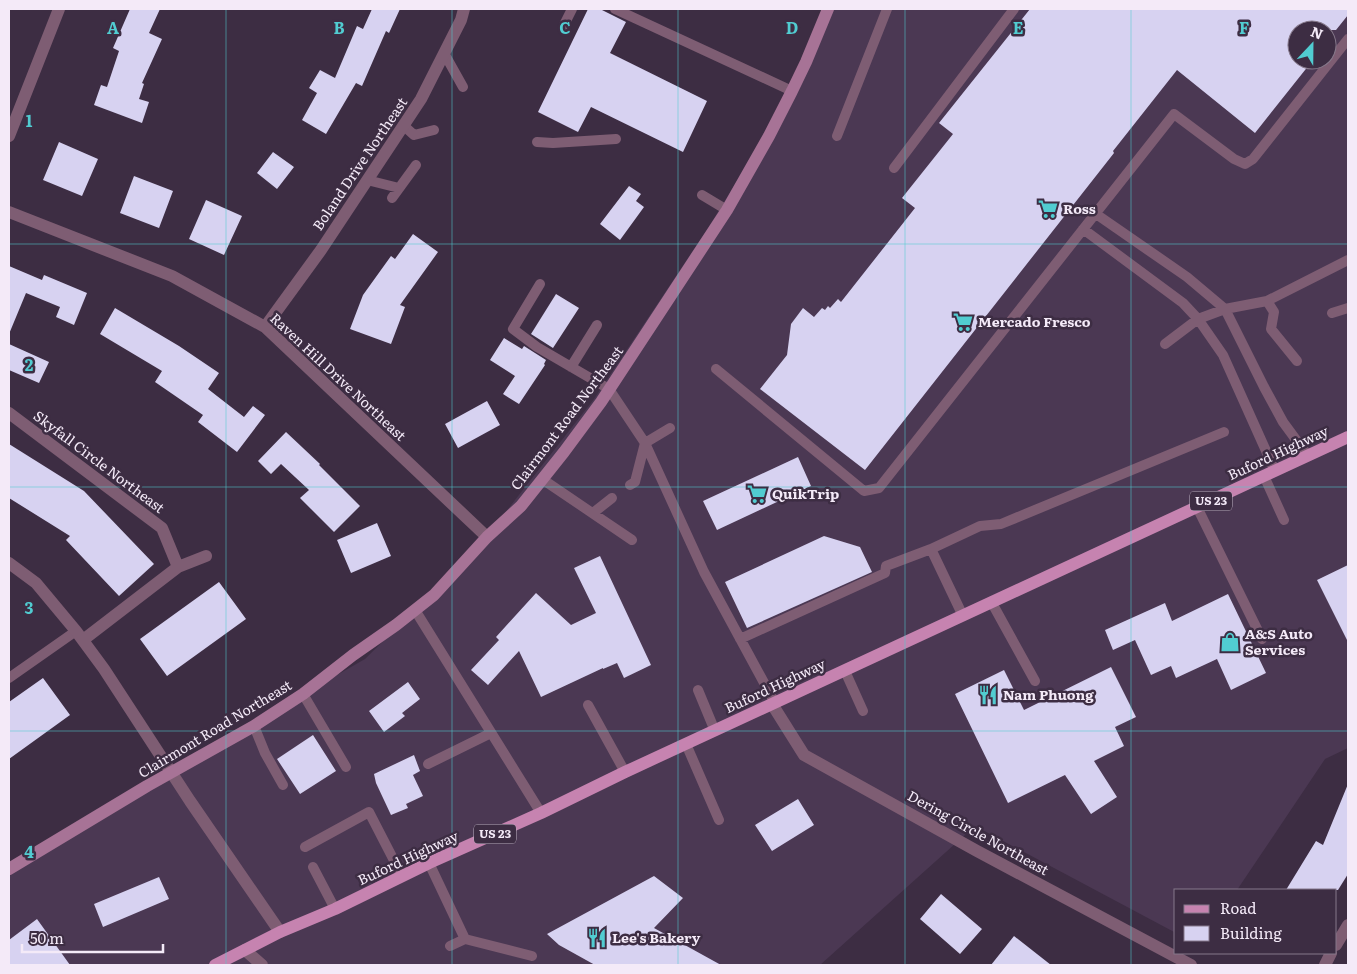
<svg xmlns="http://www.w3.org/2000/svg" width="1357" height="974" viewBox="0 0 1357 974" font-family="Literata,serif">
<style>
.built{fill:#4b3853;fill-rule:evenodd}
.building{fill:#d7d2f1}
.lines{fill:none;stroke-linecap:round;stroke-linejoin:round}
.service{stroke:#7e5d73;stroke-width:10}
.minor{stroke:#7e5d73;stroke-width:12}
.secondary{stroke:#a77396;stroke-width:12}
.primary{stroke:#c683b0;stroke-width:12}
.grid{fill:none;stroke:#51ccd1;stroke-width:1;stroke-opacity:0.55}
.labels{text-anchor:middle;stroke-width:5;stroke-linejoin:round;paint-order:stroke}
.shield{fill:#3d2d43;stroke:#bdb1c2;stroke-width:1}
.shield-label{font-size:12px;font-weight:bold;fill:#f4eaf8}
.street-label{font-size:14px;fill:#f4eaf8;stroke:#3d2d43}
.poi-label{font-size:14px;font-weight:bold;fill:#f4eaf8;stroke:#3d2d43;text-anchor:start}
.grid-label{font-size:16px;text-anchor:middle;font-weight:bold;fill:#51ccd1;stroke:#3d2d43;stroke-width:5;stroke-linejoin:round;paint-order:stroke}
</style>
<rect width="100%" height="100%" fill="#3d2d43"/>
<!-- built -->
<path class="built" d="M830 9H1348V748L1325 759 1237 890H1176V933L975 826 820 965H9V863L365 659 479 546 594 399 708 228 809 64ZM1297 30H1327V60H1297Z"/>
<!-- building -->
<path class="building" d="M130 9H160L149 33 162 39 142 83 144 84 139 99 149 102 142 123 94 105 101 85 107 87 119 51 113 48Z
M372 9H400L389 33 386 31 362 86 356 83 326 134 302 120 317 93 309 88 320 70 335 78 357 26 363 29Z
M588 9H600L626 22 610 53 707 101 683 152 591 107 578 132 538 112Z
M1030 9H1348V15L1336 30H1297V60H1313L1255 133 1177 70 1113 151 1114 153 865 470 760 389 787 355 791 324 803 308 814 317 822 308 825 310 828 306 830 308 838 299 841 302 915 208 902 198 953 134 939 123Z
M59 142 98 159 82 196 43 180Z
M273 152 294 167 277 189 257 173Z
M134 176 173 191 159 228 120 213Z
M629 186 641 194 636 201 644 207 620 240 600 224Z
M206 200 242 216 224 255 189 239Z
M413 234 438 252 400 305 405 307 391 344 350 329 363 295 391 256 395 259Z
M9 266 42 280 44 275 87 293 74 325 56 317 60 307 26 293 9 334Z
M556 294 579 308 553 348 531 334Z
M115 308 179 346 219 373 208 389 244 417 253 406 265 415 237 452 198 422 203 415 155 382 162 371 100 334Z
M504 338 522 349 524 346 546 360 544 364 545 365 519 404 503 394 515 376 490 360Z
M9 344 49 362 39 383 9 370Z
M487 401 500 425 458 448 445 424Z
M286 432 320 464 319 465 360 506 334 532 300 498 309 490 281 464 271 474 258 461Z
M9 444 84 491 154 564 119 596 66 540 70 536 9 498Z
M798 457 811 486 717 530 703 501Z
M377 523 391 556 351 573 337 540Z
M824 536 860 547 872 572 747 628 725 582Z
M600 556 651 665 624 678 617 663 603 669V668L541 697 519 651 488 685 471 670 499 640 496 637 536 593 571 625 596 613 574 568Z
M1348 565V642L1317 580Z
M219 582 246 619 167 676 140 639Z
M1228 594 1266 673 1231 690 1217 659 1176 678 1171 666 1151 675 1135 640 1113 650 1105 630 1165 603 1172 621Z
M1111 667 1136 717 1115 727 1124 746 1094 761 1117 797 1091 814 1065 775 1008 803 955 694 1004 670 1024 710Z
M43 678 70 715 9 759V702Z
M408 682 420 699 402 713 405 716 384 732 369 711Z
M313 735 336 771 300 794 277 759Z
M414 755 420 771 413 775 423 796 406 804 408 808 391 815 376 783 374 774Z
M1348 784V874L1338 890H1286L1316 841 1323 845Z
M798 799 814 825 772 851 755 825Z
M654 876 683 898 654 928 721 965H595L559 945 547 934Z
M159 877 169 899 103 927 94 904Z
M941 894 982 929 960 954 920 919Z
M37 919 70 965H9V940Z
M1014 936 1051 965H991Z"/>
<g class="lines">
<!-- service -->
<path class="service" d="M615 9 792 91
M564 25 572 9
M444 53 463 87
M403 125 414 135 434 130
M837 136 887 9
M537 142 553 143 616 139
M894 168 1014 9
M367 180 399 188
M702 195 727 210
M392 198 416 165
M1096 214 1187 277 1225 309 1264 387 1283 422 1308 456
M1083 229 1183 303 1198 319 1223 355 1275 471
M540 284 513 329 537 347 609 389 645 443 670 428
M1267 301 1274 312 1271 329 1297 361
M1332 313 1348 308
M1165 344 1198 319 1225 309 1267 301 1348 260
M571 367 597 325
M716 369 864 491 879 488 1174 114 1234 159 1245 164 1253 159 1348 39
M645 443 704 572 775 703
M1264 476 1284 520
M542 479 632 540
M630 485 635 482 645 443
M1197 507 1262 639
M593 513 612 498
M992 603 1035 681
M415 610 541 813
M963 616 931 549 980 526 1001 524 1224 432
M740 639 885 573 886 566 931 549
M845 671 863 711
M9 678 76 631
M698 690 715 731
M303 694 346 767
M588 705 625 772
M254 726 265 753 283 785
M686 744 719 820
M428 764 491 733
M305 847 369 812 402 876
M429 863 465 939
M313 867 335 909
M450 946 465 939 532 956"/>
<!-- minor -->
<path class="minor" d="M9 136 59 9
M9 212 172 276 265 327 487 537
M265 327 321 250 421 99 461 20 464 9
M9 413 162 528 178 567 83 640
M9 563 36 583 76 631 104 669 190 801 280 932
M178 567 206 556
M772 704 804 755 977 851 1191 965
M1336 945 1348 925
M245 950 262 965
M1325 965 1331 953"/>
<!-- secondary -->
<path class="secondary" d="M9 869 147 786 254 726 303 694 353 655 396 625 434 595 487 537 521 506 564 452 601 402 727 210 769 136 792 91 806 62 828 9"/>
<!-- primary -->
<path class="primary" d="M215 965 280 932 335 909 429 863 541 813 625 772 1348 437"/>
</g>
<!-- grid -->
<path class="grid" d="M226 9V965M452 9V965M678 9V965M905 9V965M1131 9V965M9 244H1348M9 487H1348M9 731H1348"/>
<!-- icons -->
<defs>
<symbol id="supermarket-bare" viewBox="-9 -9 18 18"><path d="M-6-5.5h2.5l.6 2H6L4.5 2H-2.5L-4.4-4H-6ZM-1.5 3.2a1.3 1.3 0 1 0 .1 0ZM3 3.2a1.3 1.3 0 1 0 .1 0Z" fill="#51ccd1" stroke="#3d2d43" stroke-width="2.5" paint-order="stroke"/></symbol>
<symbol id="shop-bare" viewBox="-9 -9 18 18"><path d="M-5-2.5h2.3a2.7 3.5 0 0 1 5.4 0H5L5.5 6h-11ZM-1.5-2.5h3a1.5 2.3 0 0 0-3 0Z" fill="#51ccd1" stroke="#3d2d43" stroke-width="2.5" paint-order="stroke"/></symbol>
<symbol id="restaurant-bare" viewBox="-9 -9 18 18"><path d="M-5-6h1v4h1v-4h1v4h1v-4h1v5L-1.5 .5V6h-2V.5L-5-1ZM5-6V6H3V1.5H1.5Q1.5-4 5-6Z" fill="#51ccd1" stroke="#3d2d43" stroke-width="2.5" paint-order="stroke"/></symbol>
</defs>
<g fill-rule="evenodd">
<use href="#supermarket-bare" x="1034" y="195" width="28" height="28"/>
<use href="#supermarket-bare" x="949" y="308" width="28" height="28"/>
<use href="#supermarket-bare" x="743" y="480" width="28" height="28"/>
<use href="#shop-bare" x="1216" y="628" width="28" height="28"/>
<use href="#restaurant-bare" x="974" y="681" width="28" height="28"/>
<use href="#restaurant-bare" x="583" y="924" width="28" height="28"/>
</g>
<g class="labels">
<!-- shield labels -->
<g class="shield">
<rect x="1190" y="491.5" width="42" height="19" rx="4"/>
<rect x="474" y="824.5" width="42" height="19" rx="4"/>
</g>
<g class="shield-label">
<text x="1211" y="505">US 23</text>
<text x="495" y="838">US 23</text>
</g>
<!-- street labels -->
<g class="street-label">
<text transform="translate(360 164) rotate(-56)" y="5">Boland Drive Northeast</text>
<text transform="translate(338 377) rotate(43)" y="5">Raven Hill Drive Northeast</text>
<text transform="translate(567 418) rotate(-53)" y="5">Clairmont Road Northeast</text>
<text transform="translate(1278 453) rotate(-25)" y="5">Buford Highway</text>
<text transform="translate(99 462) rotate(37)" y="5">Skyfall Circle Northeast</text>
<text transform="translate(775 686) rotate(-25)" y="5">Buford Highway</text>
<text transform="translate(215 729) rotate(-31)" y="5">Clairmont Road Northeast</text>
<text transform="translate(978 833) rotate(29)" y="5">Dering Circle Northeast</text>
<text transform="translate(408 858) rotate(-25)" y="5">Buford Highway</text>
</g>
<!-- poi labels -->
<g class="poi-label">
<text x="1063" y="214">Ross</text>
<text x="978" y="327">Mercado Fresco</text>
<text x="772" y="499">QuikTrip</text>
<text x="1245" y="639">A&amp;S Auto<tspan x="1245" dy="16">Services</tspan></text>
<text x="1003" y="700">Nam Phuong</text>
<text x="612" y="943">Lee's Bakery</text>
</g>
</g>
<g class="grid-label">
<text x="113" y="34">A</text>
<text x="339" y="34">B</text>
<text x="565" y="34">C</text>
<text x="792" y="34">D</text>
<text x="1018" y="34">E</text>
<text x="1244" y="34">F</text>
<text x="29" y="127">1</text>
<text x="29" y="371">2</text>
<text x="29" y="614">3</text>
<text x="29" y="858">4</text>
</g>
<!-- border -->
<rect width="1357" height="974" fill="none" stroke="#f4eaf8" stroke-width="20"/>
<!-- legend -->
<rect x="1174" y="889" width="162" height="65" fill="#3d2d43" stroke="#86798b"/>
<rect x="1184" y="905" width="25" height="8" fill="#c683b0" stroke="#86798b"/>
<text x="1220" y="914" font-size="15" fill="#f4eaf8">Road</text>
<rect x="1184" y="926" width="25" height="15" fill="#d7d2f1" stroke="#86798b"/>
<text x="1220" y="939" font-size="15" fill="#f4eaf8">Building</text>
<!-- north arrow -->
<g transform="translate(1312 45) rotate(22)"><circle r="24" fill="#3d2d43" stroke="#86798b"/>
<path d="M0-4L9 19L0 12L-9 19Z" fill="#51ccd1"/>
<text y="-8" font-size="14" font-weight="bold" text-anchor="middle" fill="#f4eaf8">N</text>
</g>
<!-- scale -->
<path d="M22 944v8h141v-8" fill="none" stroke="#f4eaf8" stroke-width="2.5"/>
<text x="30" y="944" font-size="15" fill="#f4eaf8" stroke="#3d2d43" stroke-width="4" paint-order="stroke">50 m</text>
</svg>
